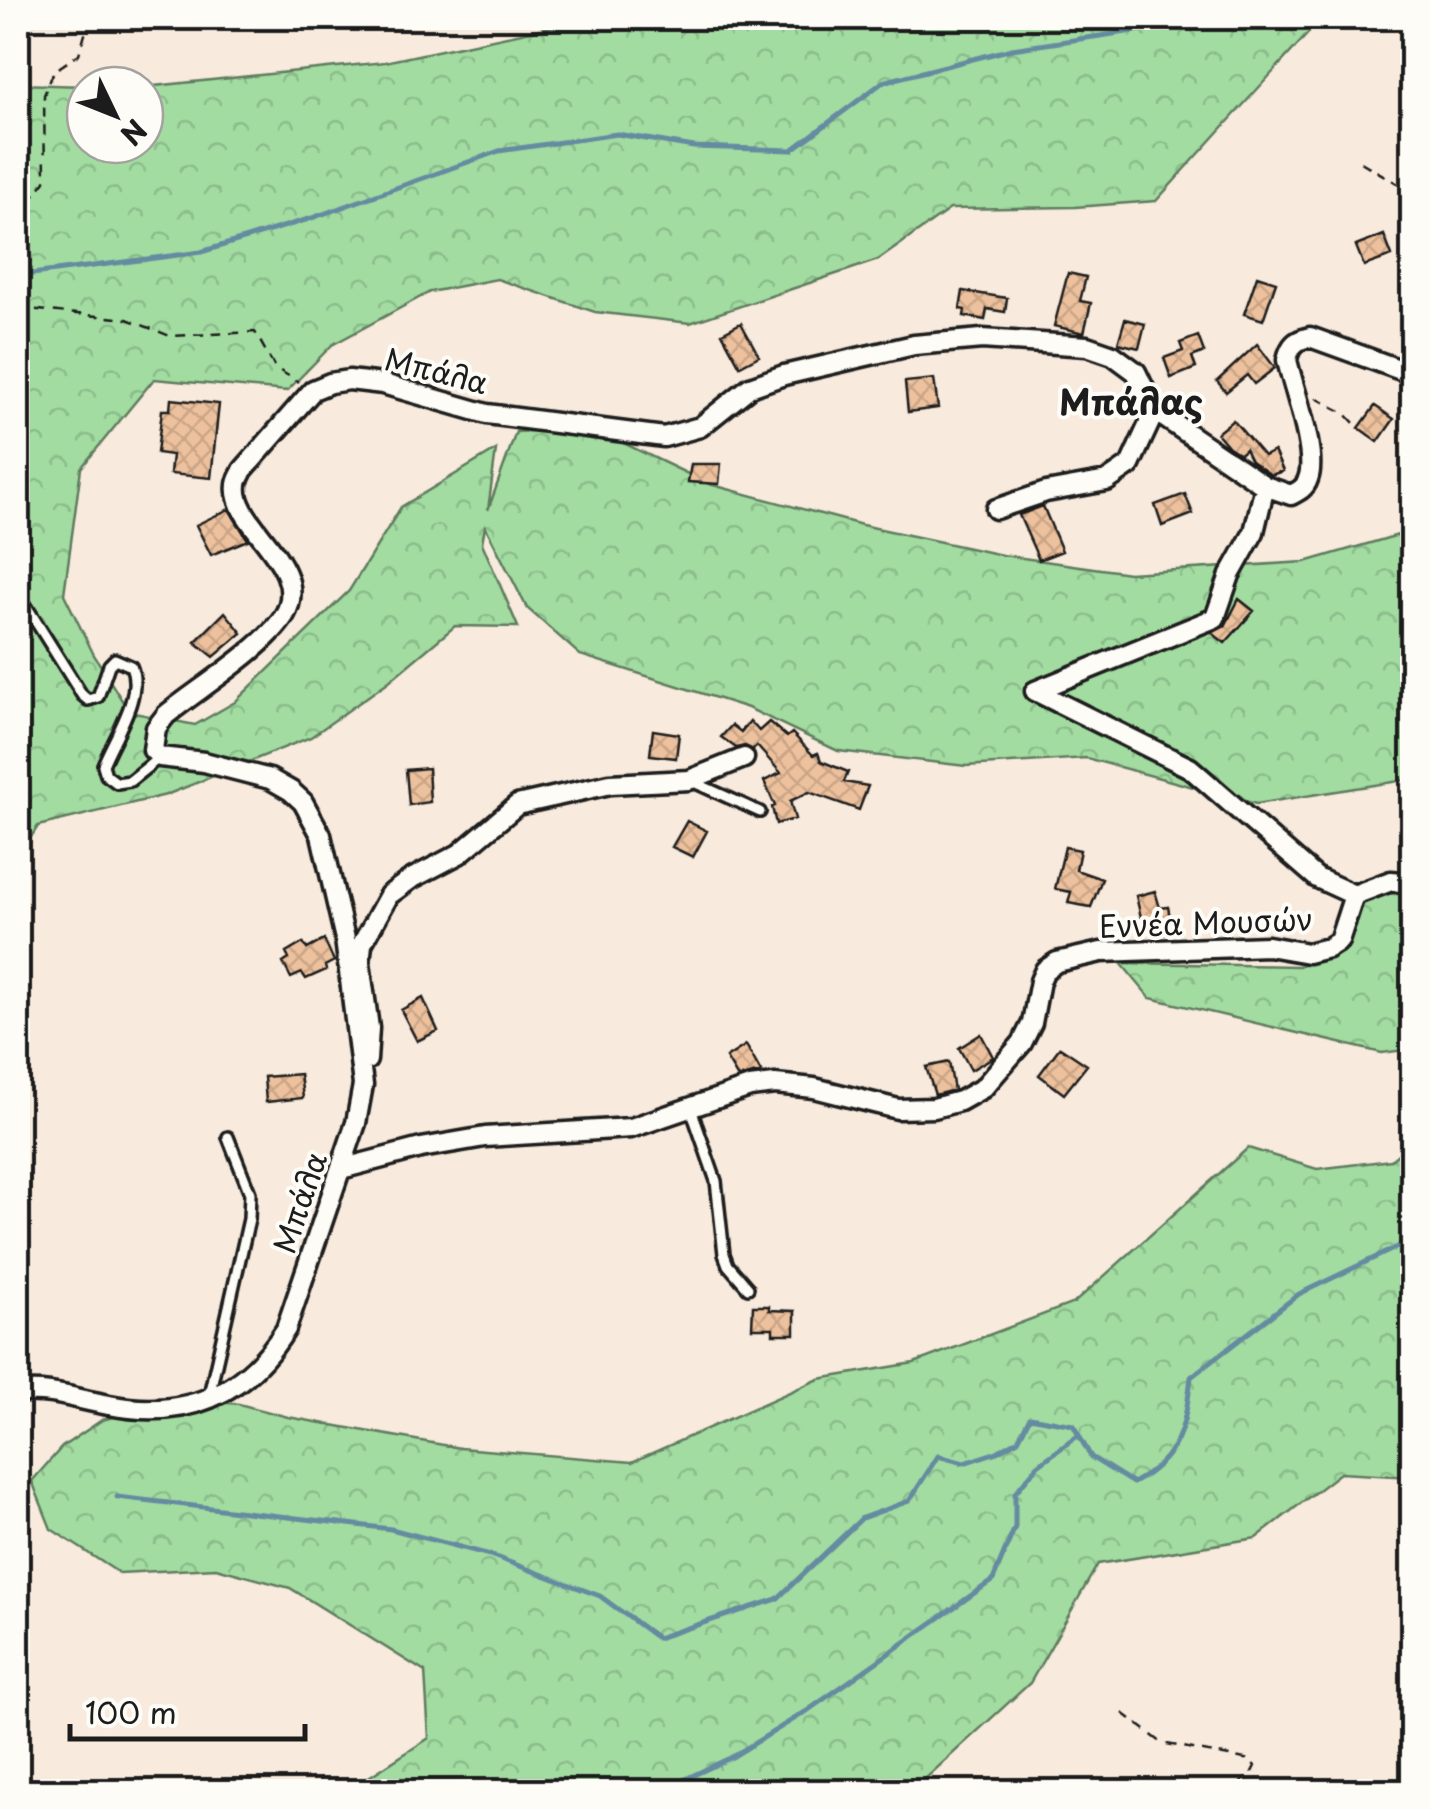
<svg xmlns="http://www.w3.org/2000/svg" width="1430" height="1809" viewBox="0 0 1430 1809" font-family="'Playpen Sans',sans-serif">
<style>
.forest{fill:url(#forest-crowns);stroke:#5f7c5e;stroke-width:2.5}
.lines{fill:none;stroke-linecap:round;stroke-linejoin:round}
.stream{stroke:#658ba0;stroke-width:5}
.building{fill:url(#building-cross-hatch);stroke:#1c1c1c;stroke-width:2.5}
.service-casing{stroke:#1c1c1c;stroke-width:16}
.minor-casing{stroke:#1c1c1c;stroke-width:25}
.path{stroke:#1c1c1c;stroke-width:2.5;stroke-dasharray:10 8;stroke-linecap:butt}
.service{stroke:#fdfcf7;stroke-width:9}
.minor{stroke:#fdfcf7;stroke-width:18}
.labels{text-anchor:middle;stroke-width:8;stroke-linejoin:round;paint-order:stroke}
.street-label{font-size:30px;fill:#1c1c1c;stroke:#fdfcf7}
.quarter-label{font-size:35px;font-weight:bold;fill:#1c1c1c;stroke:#fdfcf7}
</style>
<defs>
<pattern id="forest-crowns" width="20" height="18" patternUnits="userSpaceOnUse" patternTransform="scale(2.5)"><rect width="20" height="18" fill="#a2dca1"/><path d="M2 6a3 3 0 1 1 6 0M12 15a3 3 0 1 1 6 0" fill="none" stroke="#8bbc8a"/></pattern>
<pattern id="building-cross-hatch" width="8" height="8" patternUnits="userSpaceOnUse" patternTransform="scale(2.5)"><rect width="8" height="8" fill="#edc19d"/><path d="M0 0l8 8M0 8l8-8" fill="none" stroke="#cba587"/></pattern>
</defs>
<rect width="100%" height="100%" fill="#f8eadc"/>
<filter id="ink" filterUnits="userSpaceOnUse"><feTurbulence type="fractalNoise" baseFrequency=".01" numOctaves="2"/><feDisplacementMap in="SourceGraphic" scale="20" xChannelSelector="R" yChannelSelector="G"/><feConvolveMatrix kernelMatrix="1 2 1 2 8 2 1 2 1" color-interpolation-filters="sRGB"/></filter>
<g filter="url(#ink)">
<!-- forest -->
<path class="forest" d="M592 18H1322L1156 201 1075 207 950 209 878 260 690 323 595 312 497 279 430 292 332 345 287 391 154 379 81 468 64 594 94 655 129 712 195 725 235 702 349 591 401 507 496 450 488 510 516 432 592 428 709 484 862 525 1002 555 1129 573 1305 562 1412 531V779L1256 804 1086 758 966 766 838 751 748 708 580 655 527 608 485 526 482 543 518 627 455 626 388 682 311 737 166 795 38 826 18 858V84L85 86V145H145V87L385 62Z
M1381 893 1412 895V1049L1382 1053 1150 998 1121 963 1299 966 1346 944 1356 908Z
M1412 1142V1477L1340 1473 1256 1538 1098 1564 1030 1683 912 1791H347L429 1738 425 1672 290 1588 216 1568 119 1573 51 1529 32 1481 62 1447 102 1420 181 1399 239 1404 288 1417 460 1448 632 1462 819 1379 914 1363 1074 1303 1248 1148 1317 1169 1391 1160Z"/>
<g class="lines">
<!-- stream -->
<path class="stream" d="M32 274 201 252 312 218 499 151 617 134 694 147 792 150 883 82 1012 49 1195 22 1201 18
M117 1497 391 1529 490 1555 600 1596 657 1638 777 1599 862 1518 909 1501 938 1456 964 1463 997 1452 1018 1440 1030 1417 1073 1425 1091 1457 1133 1483C1180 1458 1185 1427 1191 1377L1299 1294 1412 1240
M658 1792 732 1757 807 1711 993 1580 1015 1527V1493L1038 1465 1079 1435"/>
</g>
<!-- building -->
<path class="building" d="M1384 235 1392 256 1364 266 1356 246Z
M1068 273 1086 277 1080 301 1091 303 1084 333 1054 326Z
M1257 276 1276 282 1263 320 1244 314Z
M963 291 1007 298 1005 312 987 309 985 320 964 316 965 310 960 309Z
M1125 319 1145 324 1139 348 1118 343Z
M741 323 759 356 740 366 722 333Z
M1198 336 1204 352 1192 357 1196 368 1171 378 1164 358 1183 351 1180 343Z
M1257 344 1275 368 1254 384 1247 375 1226 392 1217 381Z
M934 379 938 408 908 412 905 382Z
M171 399 219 404 211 478 170 474 172 455 157 453 162 410H170Z
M1375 406 1394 419 1378 442 1359 428Z
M1233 420 1264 456 1274 451 1283 471 1271 475 1251 461 1245 449 1240 454 1229 447 1217 433Z
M691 464H721L719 484 688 482Z
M1185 494 1193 514 1162 526 1155 505Z
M1043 506 1062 551 1039 560 1019 515Z
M229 509 248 540 211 555 196 525Z
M1239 599 1254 611 1225 643 1212 633 1225 626Z
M225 612 242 633 214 657 195 642Z
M750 721 759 731 769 722 787 737 792 733 813 755 818 753 821 761 848 772 844 782 868 786 859 810 809 792 790 801 795 819 776 824 772 807 775 806 764 781 781 773 757 746 753 750 745 746 736 748 721 737 732 725 741 732Z
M653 730 679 734 676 758 650 755Z
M428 768 430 802 409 805 406 770Z
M687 821 707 831 693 857 672 847Z
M1065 847 1080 850 1076 870 1102 879 1091 907 1068 903 1071 892 1055 889Z
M1155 891 1160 908 1168 907 1173 932 1155 936 1152 923 1143 926 1136 896Z
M324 940 334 961 325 966 326 970 306 979 302 973 291 978 283 963 289 959 286 953 303 943 307 949Z
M423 998 438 1031 417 1041 401 1010Z
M981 1034 993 1057 971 1070 959 1048Z
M746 1045 761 1072 738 1078 726 1058Z
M1060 1047 1087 1065 1064 1094 1039 1075Z
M949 1062 954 1090 935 1095 926 1067Z
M300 1074 303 1098 266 1102 264 1077Z
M753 1306H769V1310L795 1311V1334H773V1328H752Z"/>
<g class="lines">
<defs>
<path id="service" d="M18 593 82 695 88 700 98 697 109 665 115 659 131 666C144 695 114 737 103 765L106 775 117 783 130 781 160 757
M689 780 760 812
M691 1109 716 1181 724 1254 728 1265 748 1288
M209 1395 249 1219 250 1193 228 1137"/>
<path id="minor" d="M996 509 1046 492 1107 481 1130 465 1155 411
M1354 895 1391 881 1412 883
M367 1060 369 1028 360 963 362 944 389 895 411 879 459 854 517 805 610 784 689 780 744 758
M341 1169 421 1148 485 1137 631 1128 750 1087 775 1084 814 1088 898 1109 934 1108 960 1101 983 1088 1022 1043 1032 1023 1040 981 1045 970 1057 962 1101 952 1268 946 1308 953 1328 948 1339 941 1354 895 1317 878 1190 768 1035 691 1215 618 1230 575 1254 532 1265 486
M18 1393C50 1388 77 1400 109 1405 186 1420 245 1395 286 1329L356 1123 363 1085 345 939 321 835 303 802 291 791 270 779 204 762 160 757 153 750 156 728 166 715C198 689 263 649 284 616 314 566 231 525 237 485 237 480 241 475 243 470L313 390 330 383 349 380 383 384 487 414 664 437 700 427 750 387 784 375 914 345 982 339 1087 346 1113 355 1136 372 1155 411 1265 486 1291 495C1299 491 1305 488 1308 479 1318 454 1293 388 1287 360 1290 345 1296 340 1310 337L1412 374"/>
</defs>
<!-- service casing -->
<use href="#service" class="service-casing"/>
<!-- minor casing -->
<use href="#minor" class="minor-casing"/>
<!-- path -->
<path class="path" d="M1361 162 1412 192
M18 216 45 181 44 95 54 71 79 54 90 18
M18 308 127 319 170 336 255 332 275 368 299 382
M1316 398 1345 413 1354 423
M1123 1713 1162 1743 1250 1760 1255 1766 1251 1774 1230 1792"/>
<!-- service -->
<use href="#service" class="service"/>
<!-- minor -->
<use href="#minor" class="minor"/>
</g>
</g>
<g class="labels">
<!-- street labels -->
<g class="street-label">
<text transform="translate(436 372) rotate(14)" y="10">Μπάλα</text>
<text transform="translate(1206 924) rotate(-2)" y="10">Εννέα Μουσών</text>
<text transform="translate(301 1203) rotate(-71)" y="10">Μπάλα</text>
</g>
<!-- quarter labels -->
<g class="quarter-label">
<text x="1131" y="415">Μπάλας</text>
</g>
</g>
<!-- margin -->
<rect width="1430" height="1809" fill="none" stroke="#fdfcf7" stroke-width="60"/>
<rect x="30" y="30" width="1370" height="1749" fill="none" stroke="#1c1c1c" stroke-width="4" filter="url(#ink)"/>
<!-- north arrow -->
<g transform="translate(115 115) rotate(133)"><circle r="48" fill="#fdfcf7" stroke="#a3a29f" stroke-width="2.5"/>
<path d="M0-8L18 38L0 25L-18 38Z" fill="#1c1c1c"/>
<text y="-15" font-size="28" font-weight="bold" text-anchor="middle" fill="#1c1c1c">N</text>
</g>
<!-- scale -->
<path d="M70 1724v15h235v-15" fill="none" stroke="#1c1c1c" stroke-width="5"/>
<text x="85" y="1724" font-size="30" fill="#1c1c1c" stroke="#fdfcf7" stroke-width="8" paint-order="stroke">100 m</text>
</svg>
